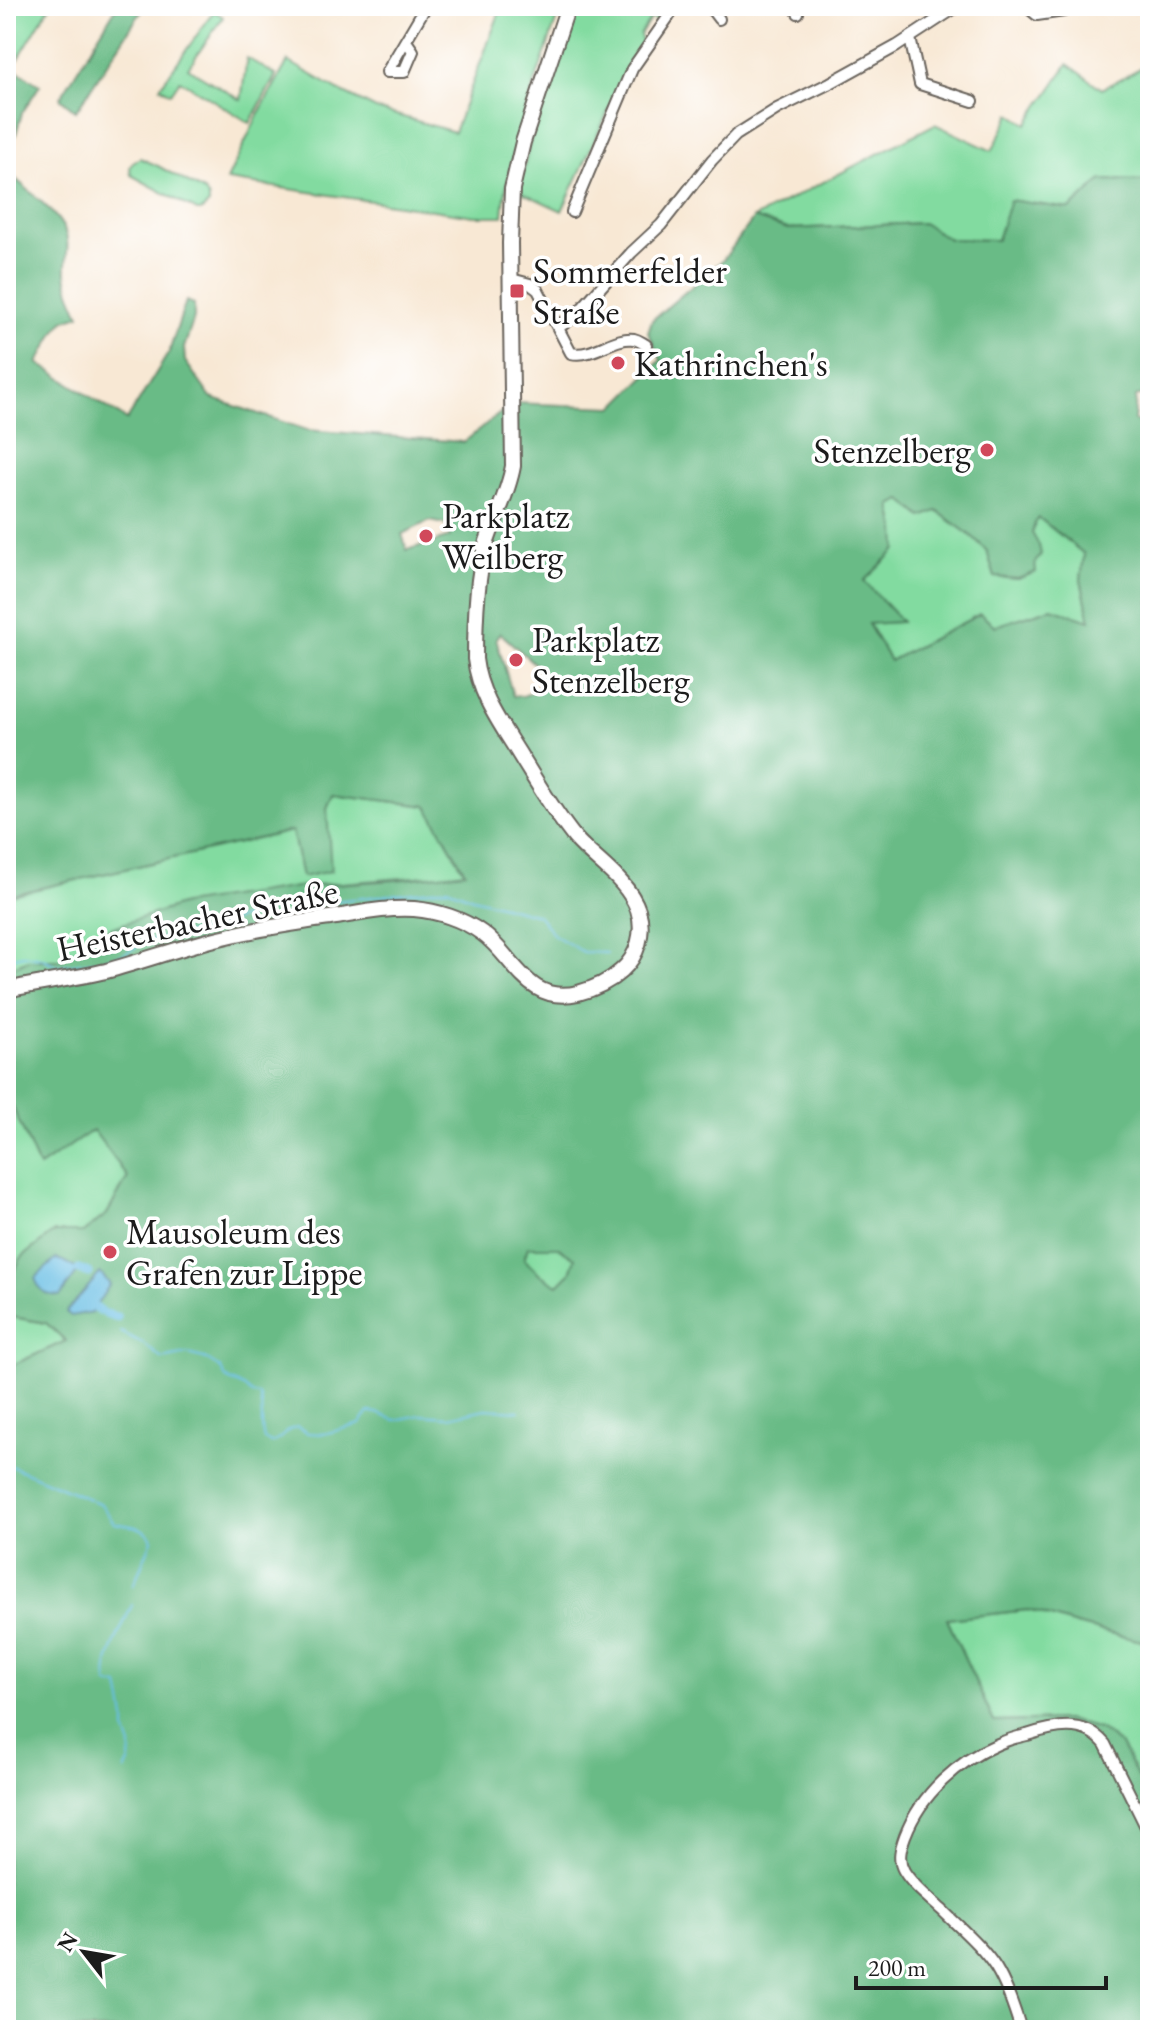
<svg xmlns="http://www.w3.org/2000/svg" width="1156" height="2036" viewBox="0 0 1156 2036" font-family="'EB Garamond',serif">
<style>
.green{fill:#82dba0;stroke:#4f7c5e;stroke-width:2}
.forest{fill:#69bb86;stroke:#426c51;stroke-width:2;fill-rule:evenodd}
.water{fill:#68bee4;stroke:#426d80;stroke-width:2}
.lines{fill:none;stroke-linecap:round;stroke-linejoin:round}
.stream{stroke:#68bee4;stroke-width:2}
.canal{stroke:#68bee4;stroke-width:9}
.minor-casing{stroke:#69635c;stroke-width:14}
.major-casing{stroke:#69635c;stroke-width:18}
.minor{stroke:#fff;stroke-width:10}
.major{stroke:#fff;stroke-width:14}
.poi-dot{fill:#d1495b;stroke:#fff;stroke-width:3}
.labels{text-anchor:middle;stroke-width:7;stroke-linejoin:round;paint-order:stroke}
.poi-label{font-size:36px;fill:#1c1c1c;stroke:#fff;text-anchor:start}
.street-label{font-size:36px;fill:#1c1c1c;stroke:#fff}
</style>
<rect width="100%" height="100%" fill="#fff"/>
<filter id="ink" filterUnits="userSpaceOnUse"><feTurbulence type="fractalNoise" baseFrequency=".0125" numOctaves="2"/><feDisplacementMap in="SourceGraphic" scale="16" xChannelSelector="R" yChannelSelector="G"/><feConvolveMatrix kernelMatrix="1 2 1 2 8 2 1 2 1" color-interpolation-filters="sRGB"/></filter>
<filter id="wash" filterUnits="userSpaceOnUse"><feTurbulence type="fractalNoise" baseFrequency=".006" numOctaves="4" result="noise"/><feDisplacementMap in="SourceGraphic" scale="32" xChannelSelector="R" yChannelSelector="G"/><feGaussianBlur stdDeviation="1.8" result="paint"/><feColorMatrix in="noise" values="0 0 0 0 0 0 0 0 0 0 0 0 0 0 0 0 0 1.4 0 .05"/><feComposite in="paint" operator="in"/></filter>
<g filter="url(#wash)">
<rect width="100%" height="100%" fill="#f8e8d4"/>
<!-- green -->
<path class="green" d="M6 6H50L6 79Z
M502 6H561C540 72 508 147 503 216H474L227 180 260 111 288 61 338 90 376 109 454 132Z
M576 6H670L658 23 651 18 640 35 643 44 633 58 562 211 519 191 529 145Z
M214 11 223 17 188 68 241 100 247 58 276 75 250 123 180 80 171 93 160 87Z
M1068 64 1102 89 1144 66 1150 71V173L1146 181 1102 180 1070 209 1010 200 997 240 949 239 922 223 788 229 754 218 935 124 992 151 1011 114 1027 124Z
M140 158 158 166 205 192 209 199V204L201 211H197L131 175 130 167 133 162Z
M902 499 937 511 974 538 987 551 995 577 1018 579 1035 523 1038 517 1084 554 1081 580 1090 620 1051 608 995 626 980 614 890 661 868 623 901 622 864 581 896 549V529L891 505Z
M333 794 427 806 465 873 303 886 111 928 61 960H28L6 970V896L292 831 327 808Z
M6 1092 39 1167 93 1130 128 1177 107 1214 84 1232 6 1285Z
M528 1247H558L575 1258 570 1273 558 1285 541 1275 524 1259Z
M6 1317H12L46 1323 66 1341 6 1368Z
M1028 1610 1076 1625 1150 1643V1801L1121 1745 1099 1729 1067 1720 994 1722 947 1619Z"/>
<!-- forest -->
<path class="forest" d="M117 6H145L76 111 60 98Z
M13 68 40 85 22 113 16 134 6 146V79Z
M6 170C21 185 56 211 64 229 71 244 65 257 66 273 67 288 74 301 80 315L65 320 57 329 38 363 127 420 169 352 186 301 194 304V318L184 348 185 361 211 398 307 430 464 442 513 403 614 407 661 360 648 332 652 320 723 260 754 218 788 229 923 223 949 239 997 240 1010 200 1070 209 1102 180 1146 181 1150 173V312L1145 316 1150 318V393L1136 397 1134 421 1150 422V1643L1076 1625 1028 1610 947 1619 994 1722 1067 1720 1099 1729 1121 1745 1150 1801V2030H6V1368L66 1341 46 1323 12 1317H6V1285L22 1257 54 1232H84L107 1214 128 1177 93 1130 39 1167 6 1092V970L28 960H61L111 928 183 904 303 886 396 880 465 872 427 806 333 794 327 808 331 871 302 877 292 831 6 896ZM902 500 922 517 937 511 974 538 987 551 995 577 1018 579 1036 572 1035 563 1041 554 1039 545 1032 533 1035 523 1039 518 1084 554 1081 580 1090 620 1052 608 995 626 980 614 890 661 868 624 902 622 864 581 897 549 896 529 891 505ZM430 521 445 524 450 537 407 550 402 534ZM500 633 536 665 544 681C534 691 528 698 513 696L496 638ZM528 1247H558L575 1258 570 1273 558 1285 541 1275 524 1259Z"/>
<!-- water -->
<path class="water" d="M56 1259 63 1261 79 1270 60 1296C45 1295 40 1293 35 1278Z
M100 1273 110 1284 92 1312 71 1316 66 1312Z"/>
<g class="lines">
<!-- stream -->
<path class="stream" d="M6 959 23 955 42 958 57 966 99 961 122 955 147 941 196 932 291 903 336 901 447 888 473 898 538 915 554 935 583 952 607 953
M121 1332 144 1344 162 1359 187 1354 204 1358 220 1368 226 1378 245 1388 252 1394 259 1395C264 1410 260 1425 264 1439L271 1443C282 1440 283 1431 297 1427L308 1433 324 1434 360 1424 369 1412 377 1413 395 1420 421 1415 449 1417 485 1409 519 1411
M6 1464 101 1504 114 1523C128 1526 147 1525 152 1540L133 1586
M125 1771 130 1760 131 1746 125 1730V1718L119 1686 108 1684C100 1664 124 1625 132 1605"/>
<!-- canal -->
<path class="canal" d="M79 1270 89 1273
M96 1308 100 1311
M106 1314 117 1317"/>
</g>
</g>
<g filter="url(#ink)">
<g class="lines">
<defs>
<path id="minor" d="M706 6 713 11 719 19
M795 6 798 13
M1026 6 1037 15 1064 11
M910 38 920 84 973 101
M406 41 413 51 404 72H387L426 6
M572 212 632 69 676 6
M511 279 530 284 538 290 571 353C593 358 614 336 634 339 639 340 642 343 646 345
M558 328 576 315 631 253 661 225 712 160 736 135 777 109 830 83 897 46 958 6
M1021 2030C1015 2010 1007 1986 996 1968 982 1946 960 1928 942 1910 929 1898 913 1886 904 1871 897 1859 901 1847 905 1836 921 1794 958 1761 998 1744 1007 1740 1017 1737 1027 1735 1055 1726 1084 1719 1105 1744L1150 1835"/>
<path id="major" d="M6 992 16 988C46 982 76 978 106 971 147 960 187 945 228 936 261 928 296 923 330 918 357 914 386 907 414 909 437 911 463 919 482 933 515 957 527 1005 578 993 593 989 610 981 621 971 638 956 645 932 638 910 628 880 595 861 575 838 553 811 536 781 518 752 500 723 479 694 475 659 475 625 476 581 485 548 493 520 508 495 513 466L510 243 512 189 523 142 568 6"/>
</defs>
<!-- minor casing -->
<use href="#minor" class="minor-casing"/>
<!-- major casing -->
<use href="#major" class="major-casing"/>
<!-- minor -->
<use href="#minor" class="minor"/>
<!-- major -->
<use href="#major" class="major"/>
</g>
</g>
<!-- markers -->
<g class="poi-dot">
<rect x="509" y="283" width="16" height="16" rx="4"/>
<circle cx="618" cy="363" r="8"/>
<circle cx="987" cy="450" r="8"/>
<circle cx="426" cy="536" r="8"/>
<circle cx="516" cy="660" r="8"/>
<circle cx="110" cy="1252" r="8"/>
</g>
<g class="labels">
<!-- poi labels -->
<g class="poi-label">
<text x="533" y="283">Sommerfelder<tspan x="533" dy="41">Straße</tspan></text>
<text x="634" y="376">Kathrinchen's</text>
<text x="971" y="463" text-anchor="end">Stenzelberg</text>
<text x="442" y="528">Parkplatz<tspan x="442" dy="41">Weilberg</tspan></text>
<text x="532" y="652">Parkplatz<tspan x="532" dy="41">Stenzelberg</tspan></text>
<text x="126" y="1244">Mausoleum des<tspan x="126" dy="41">Grafen zur Lippe</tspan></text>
</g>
<!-- street labels -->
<g class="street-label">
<text transform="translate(197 919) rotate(-12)" y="13">Heisterbacher Straße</text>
</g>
</g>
<!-- margin -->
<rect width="1156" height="2036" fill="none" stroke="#fff" stroke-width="32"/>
<!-- north arrow -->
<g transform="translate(84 1952) rotate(301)" stroke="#ffffff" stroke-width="6" paint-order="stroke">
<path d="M0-6L14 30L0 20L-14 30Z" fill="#1c1c1c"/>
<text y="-12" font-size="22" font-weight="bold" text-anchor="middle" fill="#1c1c1c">N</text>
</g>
<!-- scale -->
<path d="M856 1976v12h250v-12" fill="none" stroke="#1c1c1c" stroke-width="4"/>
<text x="868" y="1976" font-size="24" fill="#1c1c1c" stroke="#ffffff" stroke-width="6" paint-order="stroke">200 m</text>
</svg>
